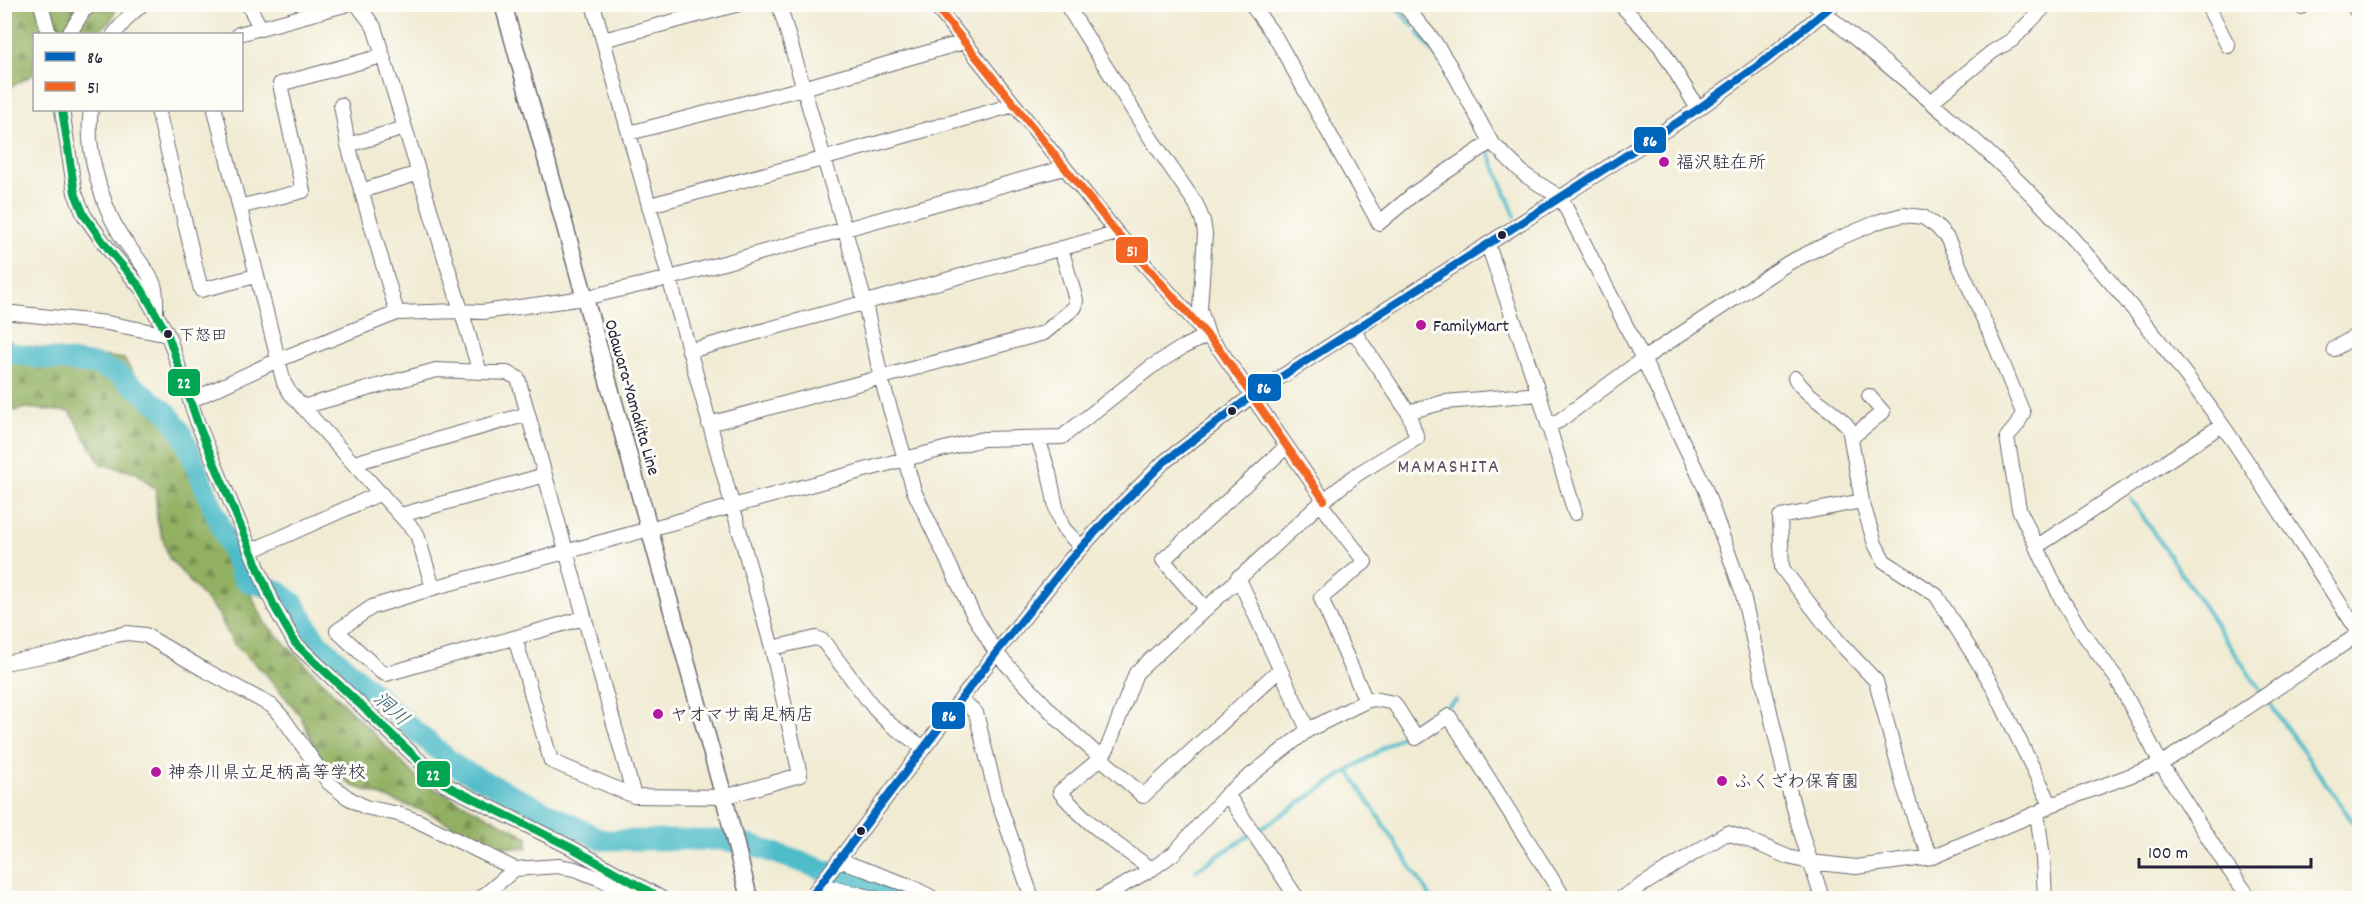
<svg xmlns="http://www.w3.org/2000/svg" width="2364" height="903" viewBox="0 0 2364 903" font-family="Dekko,'Klee One',sans-serif">
<style>
.forest{fill:url(#forest-firs);stroke:#5a694e;stroke-width:1.5}
.lines{fill:none;stroke-linecap:round;stroke-linejoin:round}
.stream{stroke:#4fbcc9;stroke-width:4}
.river{stroke:#4fbcc9;stroke-width:21}
.minor-casing{stroke:#6a6870;stroke-width:16}
.major-casing{stroke:#6a6870;stroke-width:19}
.minor{stroke:#fff;stroke-width:14}
.major{stroke:#fff;stroke-width:16}
.bus-1-casing{stroke:#fdfcf7;stroke-width:12}
.bus-2-casing{stroke:#fdfcf7;stroke-width:12}
.bus-3-casing{stroke:#fdfcf7;stroke-width:12}
.bus-1{stroke:#0065bd;stroke-width:8}
.bus-2{stroke:#f26522;stroke-width:8}
.bus-3{stroke:#00a651;stroke-width:8}
.poi-dot{fill:#b5179e;stroke:#fdfcf7;stroke-width:2}
.bus-dot{fill:#22223b;stroke:#fdfcf7;stroke-width:2}
.labels{text-anchor:middle;stroke-width:6;stroke-linejoin:round;paint-order:stroke}
.bus-label{font-size:16px;fill:#22223b;stroke:#fdfcf7;text-anchor:start}
.poi-label{font-size:18px;fill:#22223b;stroke:#fdfcf7;text-anchor:start}
.street-label{font-size:18px;fill:#22223b;stroke:#fdfcf7}
.neighbourhood-label{font-size:20px;letter-spacing:1.5px;fill:#5b4c64;stroke:#fdfcf7}
.water-label{font-size:20px;font-style:italic;fill:#346074;stroke:#fdfcf7}
.line-badge{stroke:#fdfcf7;stroke-width:2}
.badge-label{font-size:16px;text-anchor:middle;font-weight:bold;fill:#fff}
</style>
<defs>
<pattern id="forest-firs" width="22" height="20" patternUnits="userSpaceOnUse" patternTransform="scale(1.5)"><rect width="22" height="20" fill="#92b062"/><path d="M5 1l3.5 6h-7zM16 11l3.5 6h-7z" fill="#778f52"/></pattern>
</defs>
<rect width="100%" height="100%" fill="#fdfcf7"/>
<filter id="ink" filterUnits="userSpaceOnUse"><feTurbulence type="fractalNoise" baseFrequency=".0167" numOctaves="2"/><feDisplacementMap in="SourceGraphic" scale="12" xChannelSelector="R" yChannelSelector="G"/><feConvolveMatrix kernelMatrix="1 2 1 2 8 2 1 2 1" color-interpolation-filters="sRGB"/></filter>
<filter id="wash" filterUnits="userSpaceOnUse"><feTurbulence type="fractalNoise" baseFrequency=".008" numOctaves="4" result="noise"/><feDisplacementMap in="SourceGraphic" scale="24" xChannelSelector="R" yChannelSelector="G"/><feGaussianBlur stdDeviation="1.35" result="paint"/><feColorMatrix in="noise" values="0 0 0 0 0 0 0 0 0 0 0 0 0 0 0 0 0 1.4 0 .05"/><feComposite in="paint" operator="in"/></filter>
<g filter="url(#wash)">
<rect width="100%" height="100%" fill="#f1ebd3"/>
<!-- forest -->
<path class="forest" d="M5 5H117L112 19 96 34H34V74L5 90Z
M4 334 13 344 124 359 174 439 265 623 420 781 528 837 527 848 493 847 429 813 351 785 318 754 300 715 265 673 233 643 217 612 169 558 157 521 156 490 137 473 101 464 70 412 26 408 5 413Z"/>
<g class="lines">
<!-- stream -->
<path class="stream" d="M1393 4 1413 26
M1418 32 1440 62
M1487 147 1515 216
M2131 499 2256 684 2360 832
M1349 771 1431 898
M1257 831 1456 700
M1196 870 1250 835"/>
<!-- river -->
<path class="river" d="M4 351 33 357 97 365 118 374 168 413 183 435 242 577 248 582 277 590 294 603 316 640 414 730 459 768 602 840H719L754 846 906 898"/>
</g>
</g>
<g filter="url(#ink)">
<g class="lines">
<defs>
<path id="minor" d="M41 4 49 34
M248 4 261 29
M357 4 374 27 480 372
M934 4 1117 233 1220 350 1324 500
M1066 4 1150 137 1196 204 1203 221 1205 234 1200 309 1208 335 1183 347 1151 367 1062 437 983 439 905 459 914 491 973 614 996 653 1059 720 1143 796 1279 670
M1251 4 1276 38 1379 223 1416 192 1491 142
M1403 4 1434 41 1450 66 1491 142 1525 175 1561 198 1643 359 1705 488 1742 591 1784 772 1799 826 1822 898
M1620 4 1660 46 1698 109
M1814 4C1896 73 1981 139 2054 218 2114 284 2172 353 2223 426 2270 494 2314 565 2360 634
M2207 4 2228 46
M2299 4 2301 7
M2353 4 2360 18
M69 34 84 10 94 4
M114 34 129 16 142 4
M239 34 348 4
M603 40 739 4
M1931 102 1992 52 2012 40 2047 4
M341 105 348 145 397 313
M62 110 75 193 84 215 109 250 141 288 168 335 198 424 274 606 295 643 444 784 572 848 661 898
M91 110C85 146 100 199 118 231 128 249 147 266 154 285 157 294 156 304 156 313
M158 110 201 290 256 276
M215 110 284 383 290 393 417 534 433 588 905 459 881 378 865 303 845 230 779 4
M629 133 803 88 964 42
M348 145 405 128
M361 191 419 173
M650 205 822 159 1014 105
M239 207 303 191 280 84 382 56
M1488 245 1539 394 1575 513
M4 312 107 323 168 335
M2334 349 2360 333
M689 351 1117 233
M1795 378C1808 399 1834 408 1849 428L1862 501 1875 544 1884 561 1936 595 1991 683 2051 805
M190 401 278 360 397 313 460 311 483 312 584 298 670 278 1064 168
M302 407 436 370 507 373 518 378 634 796
M1408 412 1445 402 1539 394
M709 424 1044 333 1075 307 1076 300 1061 248
M1548 426 1559 421 1643 359 1788 263 1833 241 1880 221 1903 215 1923 217 1936 226 1947 238 1996 347 2023 413 2017 425 2007 437 2019 509 2060 596 2080 629 2117 679 2161 764 2225 864 2250 898
M1852 437 1883 412 1869 396
M1038 438 1049 473 1057 512 1063 528 1081 547
M354 463 528 414
M1862 501 1780 517 1782 568 1838 641 1876 681 1903 784 1919 832 1932 857
M401 515 545 475
M2036 547 2222 425
M251 551 381 493
M1238 577 1308 730
M433 588 372 607 337 631 381 672 386 674 584 618
M1205 608 1163 560 1286 447
M515 638 551 761 634 796 724 797 800 775 772 648 593 4
M772 648 816 638 823 641 874 708 891 725 924 748
M4 663 58 653 112 636 127 633 145 635 203 669 272 706 283 718 329 783 347 797 365 807 398 814 418 821 515 869
M962 700 976 713 997 798 1032 898
M1366 701 1374 699 1394 703 1416 738 1449 716 1564 898
M1227 794 1297 898
M2037 813 2043 858 2045 898
M839 860 910 886 933 898
M1152 869C1118 846 1087 824 1060 792L1101 758 1108 747 1136 673 1324 500 1359 473 1417 438 1408 412 1353 330
M820 885 875 898
M481 898 515 869 558 866 575 869 603 880 633 898
M810 898 996 653 1069 561 1111 515 1164 462 1253 395 1698 109 1767 59 1834 4
M1100 898 1152 869 1174 853 1227 794 1308 730 1366 701 1321 598 1365 562 1320 503
M1621 898 1727 833 1746 839 1788 857 1810 862 1856 867 1932 857 2037 813 2051 805 2161 764 2359 634"/>
<path id="major" d="M503 4 724 797 749 898"/>
</defs>
<!-- minor casing -->
<use href="#minor" class="minor-casing"/>
<!-- major casing -->
<use href="#major" class="major-casing"/>
<!-- minor -->
<use href="#minor" class="minor"/>
<!-- major -->
<use href="#major" class="major"/>
<defs>
<path id="bus-1" d="M810 898 996 653 1069 561 1111 515 1164 462 1253 395 1698 109 1767 59 1834 4"/>
<path id="bus-2" d="M934 4 1117 233 1220 350 1324 500"/>
<path id="bus-3" d="M62 110 75 193 84 215 109 250 141 288 168 335 198 424 274 606 295 643 444 784 572 848 661 898"/>
</defs>
<!-- bus-1 casing -->
<use href="#bus-1" class="bus-1-casing"/>
<!-- bus-2 casing -->
<use href="#bus-2" class="bus-2-casing"/>
<!-- bus-3 casing -->
<use href="#bus-3" class="bus-3-casing"/>
<!-- bus-1 -->
<use href="#bus-1" class="bus-1"/>
<!-- bus-2 -->
<use href="#bus-2" class="bus-2"/>
<!-- bus-3 -->
<use href="#bus-3" class="bus-3"/>
</g>
</g>
<!-- markers -->
<g class="poi-dot">
<circle cx="1664" cy="162" r="6"/>
<circle cx="1421" cy="325" r="6"/>
<circle cx="658" cy="714" r="6"/>
<circle cx="156" cy="772" r="6"/>
<circle cx="1722" cy="781" r="6"/>
</g>
<g class="bus-dot">
<circle cx="1502" cy="235" r="5"/>
<circle cx="168" cy="334" r="5"/>
<circle cx="1232" cy="411" r="5"/>
<circle cx="861" cy="831" r="5"/>
</g>
<g class="labels">
<!-- bus labels -->
<g class="bus-label">
<text x="179" y="340">下怒田</text>
</g>
<!-- poi labels -->
<g class="poi-label">
<text x="1676" y="168">福沢駐在所</text>
<text x="1433" y="331">FamilyMart</text>
<text x="670" y="720">ヤオマサ南足柄店</text>
<text x="168" y="778">神奈川県立足柄高等学校</text>
<text x="1734" y="787">ふくざわ保育園</text>
</g>
<!-- street labels -->
<g class="street-label">
<text transform="translate(633 397) rotate(74)" y="6">Odawara-Yamakita Line</text>
</g>
<!-- neighbourhood labels -->
<g class="neighbourhood-label">
<text x="1449" y="472">MAMASHITA</text>
</g>
<!-- water labels -->
<g class="water-label">
<text transform="translate(392 708) rotate(42)" y="7">洞川</text>
</g>
</g>
<g class="line-badge">
<rect x="1633" y="126" width="34" height="28" rx="6" fill="#0065bd"/>
<rect x="1115" y="236" width="34" height="28" rx="6" fill="#f26522"/>
<rect x="167" y="368" width="34" height="29" rx="6" fill="#00a651"/>
<rect x="1247" y="373" width="35" height="29" rx="6" fill="#0065bd"/>
<rect x="931" y="701" width="35" height="29" rx="6" fill="#0065bd"/>
<rect x="416" y="760" width="35" height="28" rx="6" fill="#00a651"/>
</g>
<g class="badge-label">
<text x="1650" y="146">86</text>
<text x="1132" y="256">51</text>
<text x="184" y="388">22</text>
<text x="1264" y="393">86</text>
<text x="949" y="721">86</text>
<text x="433" y="780">22</text>
</g>
<!-- margin -->
<rect width="2364" height="903" fill="none" stroke="#fdfcf7" stroke-width="24"/>
<!-- legend -->
<rect x="33" y="33" width="210" height="78" fill="#fdfcf7" stroke="#a5a5ac" stroke-width="1.5"/>
<rect x="45" y="52" width="30" height="9" fill="#0065bd" stroke="#a5a5ac" stroke-width="1.5"/>
<text x="87" y="63" font-size="18" fill="#22223b">86</text>
<rect x="45" y="82" width="30" height="9" fill="#f26522" stroke="#a5a5ac" stroke-width="1.5"/>
<text x="87" y="93" font-size="18" fill="#22223b">51</text>
<!-- scale -->
<path d="M2139 858v9h172v-9" fill="none" stroke="#22223b" stroke-width="3"/>
<text x="2148" y="858" font-size="18" fill="#22223b" stroke="#fdfcf7" stroke-width="4.5" paint-order="stroke">100 m</text>
</svg>
